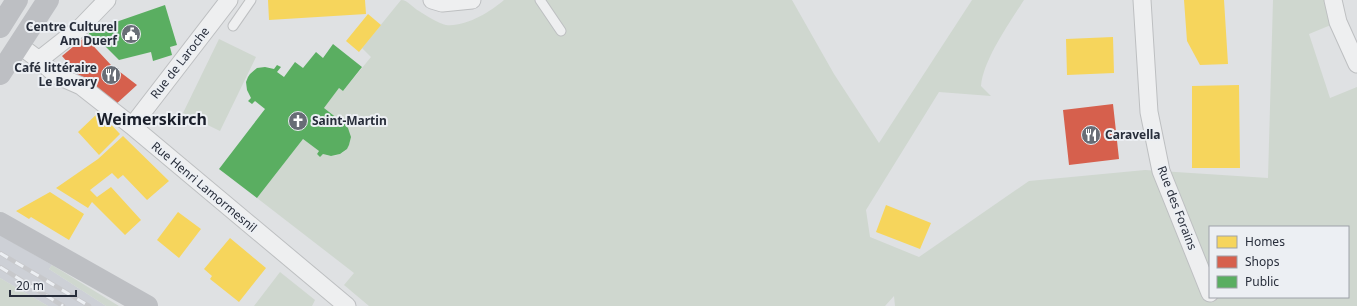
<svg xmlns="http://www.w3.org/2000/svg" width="1357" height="306" viewBox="0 0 1357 306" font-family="'Noto Sans',sans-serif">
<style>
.built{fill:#cdd0d6}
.green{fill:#cfd7cf;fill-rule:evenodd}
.homes{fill:#f6d55c}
.shops{fill:#d6604d}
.public{fill:#5aae61}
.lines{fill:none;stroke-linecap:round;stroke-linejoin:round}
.lane-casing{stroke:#bdbfc1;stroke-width:11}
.street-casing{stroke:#bdbfc1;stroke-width:19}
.lane{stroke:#eeeff0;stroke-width:9}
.street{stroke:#eeeff0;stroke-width:17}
.secondary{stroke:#bdbfc3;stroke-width:22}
.rail-casing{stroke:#c7c8cb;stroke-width:4.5}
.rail{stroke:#eceff3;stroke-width:3;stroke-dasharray:9;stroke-linecap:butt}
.labels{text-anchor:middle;stroke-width:4;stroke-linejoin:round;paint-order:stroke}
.poi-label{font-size:12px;font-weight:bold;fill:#282e3b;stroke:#eceff3;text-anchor:end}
.street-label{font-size:12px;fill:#282e3b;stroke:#eceff3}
.district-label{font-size:16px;font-weight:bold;fill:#1a1f2b;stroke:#eceff3}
</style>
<rect width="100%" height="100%" fill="#dfe1e3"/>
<!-- built -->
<path class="built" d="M0 235 52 265 49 269 106 306H48L0 278Z"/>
<!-- green -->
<path class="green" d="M401 0C408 0 413 8 419 11 425 15 440 24 446 25 466 27 490 12 504 0H792L834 74 879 143 972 0H1024C1010 22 983 60 981 86L991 96 939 92 866 210 870 237 919 257 1029 181 1145 170 1268 178 1273 0H1333L1338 22 1309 34 1330 98 1357 87V306H895L894 296 885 306H369L344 285 354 273 257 198 303 139 319 151 317 154 320 157 323 154C343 162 359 142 345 125L349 120 345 118 342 122 324 108 339 88 343 91 371 57 362 48ZM1210 227H1348V297H1210Z
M219 39 256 57 220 131 183 113Z
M52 265 119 306H106L49 269Z
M280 272 315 300 312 306H254Z
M0 278 48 306H0Z"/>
<!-- homes -->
<path class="homes" d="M268 0H365L366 14 269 20Z
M1184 0H1224L1228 64 1200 65 1187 41Z
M368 14 381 25 359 52 346 41Z
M1113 37 1114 73 1067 75 1066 39Z
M1239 85 1240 168H1192V86Z
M99 112 120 134 99 155 78 132Z
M123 136 169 181 147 200 123 175 118 179 112 173 90 190 97 197 111 187 141 220 125 235 92 202 88 208 56 188 98 159Z
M50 192 84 214 69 240 31 217 29 219 16 211Z
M886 205 931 223 920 249 876 232Z
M178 212 201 229 179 258 157 240Z
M230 238 266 268 239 302 210 279 212 276 204 269Z"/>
<!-- shops -->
<path class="shops" d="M85 37 111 65 137 85 114 106 83 80 62 56Z
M1113 104 1119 159 1069 165 1063 110Z"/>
<!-- public -->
<path class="public" d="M165 5 177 45 170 47 172 55 153 61 151 52 119 60 99 40 92 45 85 37 93 30Z
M333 44 362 67 343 91 339 88 324 108 342 122 345 118 349 121 345 125 348 128 351 137 349 145 347 149 340 154 331 156 323 154 320 157 317 154 319 151 303 139 257 198 219 169 265 109 255 101 252 104 248 101 251 98 247 90 246 82 248 77 250 74 257 68 265 67 274 69 277 65 281 67 277 72 284 77 295 62 303 68 316 52 323 58Z"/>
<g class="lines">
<defs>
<path id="lane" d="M540 0 561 31
M233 26 251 0"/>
<path id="street" d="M432 0 442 3 472 0
M1142 0 1149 112 1161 171 1210 293
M1333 0 1338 22 1357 64
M19 45 39 60 56 75 81 86 132 126 347 306
M39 60 81 27 107 0
M132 126 229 0"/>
</defs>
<!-- lane casing -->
<use href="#lane" class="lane-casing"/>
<!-- street casing -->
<use href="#street" class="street-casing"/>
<!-- lane -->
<use href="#lane" class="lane"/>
<!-- street -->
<use href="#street" class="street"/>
<!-- secondary -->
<path class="secondary" d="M0 27 17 0
M0 74 48 0
M0 223 147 306"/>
<defs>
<path id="rail" d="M0 253 89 306
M0 267 63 306"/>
</defs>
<!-- rail casing -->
<use href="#rail" class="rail-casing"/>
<!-- rail -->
<use href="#rail" class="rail"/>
</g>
<!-- icons -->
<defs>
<symbol id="civic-disc" viewBox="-11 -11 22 22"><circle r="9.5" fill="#686d76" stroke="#eceff3"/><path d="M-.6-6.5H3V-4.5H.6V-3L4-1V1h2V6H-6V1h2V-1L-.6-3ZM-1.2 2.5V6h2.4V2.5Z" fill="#fff"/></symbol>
<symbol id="restaurant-disc" viewBox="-11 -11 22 22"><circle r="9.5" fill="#686d76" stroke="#eceff3"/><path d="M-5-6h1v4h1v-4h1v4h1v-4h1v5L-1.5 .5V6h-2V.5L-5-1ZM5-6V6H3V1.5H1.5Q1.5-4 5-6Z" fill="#fff"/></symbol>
<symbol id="church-disc" viewBox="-11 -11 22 22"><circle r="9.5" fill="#686d76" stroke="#eceff3"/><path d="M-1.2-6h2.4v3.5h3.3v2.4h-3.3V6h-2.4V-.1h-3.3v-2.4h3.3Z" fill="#fff"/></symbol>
</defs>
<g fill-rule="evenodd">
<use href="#civic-disc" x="120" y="23" width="22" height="22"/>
<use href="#restaurant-disc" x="100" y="64" width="22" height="22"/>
<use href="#church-disc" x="287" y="110" width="22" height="22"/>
<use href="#restaurant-disc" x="1080" y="124" width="22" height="22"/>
</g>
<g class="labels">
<!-- poi labels -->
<g class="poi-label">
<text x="117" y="31">Centre Culturel<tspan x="117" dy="14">Am Duerf</tspan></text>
<text x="97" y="72">Café littéraire<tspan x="97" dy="14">Le Bovary</tspan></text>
<text x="312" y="125" text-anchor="start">Saint-Martin</text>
<text x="1105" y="139" text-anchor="start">Caravella</text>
</g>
<!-- street labels -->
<g class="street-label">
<text transform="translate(180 63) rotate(-52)" y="4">Rue de Laroche</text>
<text transform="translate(204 187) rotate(40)" y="4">Rue Henri Lamormesnil</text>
<text transform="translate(1177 208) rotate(69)" y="4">Rue des Forains</text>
</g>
<!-- district labels -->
<g class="district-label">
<text x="152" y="125">Weimerskirch</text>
</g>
</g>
<!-- legend -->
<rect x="1209" y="226" width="140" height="72" fill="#eceff3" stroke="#9ea2a9"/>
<rect x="1217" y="236" width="20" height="12" fill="#f6d55c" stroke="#9ea2a9"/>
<text x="1245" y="246" font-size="12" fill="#282e3b">Homes</text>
<rect x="1217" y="256" width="20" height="12" fill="#d6604d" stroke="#9ea2a9"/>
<text x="1245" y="266" font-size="12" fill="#282e3b">Shops</text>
<rect x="1217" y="276" width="20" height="12" fill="#5aae61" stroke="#9ea2a9"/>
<text x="1245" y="286" font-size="12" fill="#282e3b">Public</text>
<!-- scale -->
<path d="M10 290v6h66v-6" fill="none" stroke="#282e3b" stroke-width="2"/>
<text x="16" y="290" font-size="12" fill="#282e3b" stroke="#eceff3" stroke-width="3" paint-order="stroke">20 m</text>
</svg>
